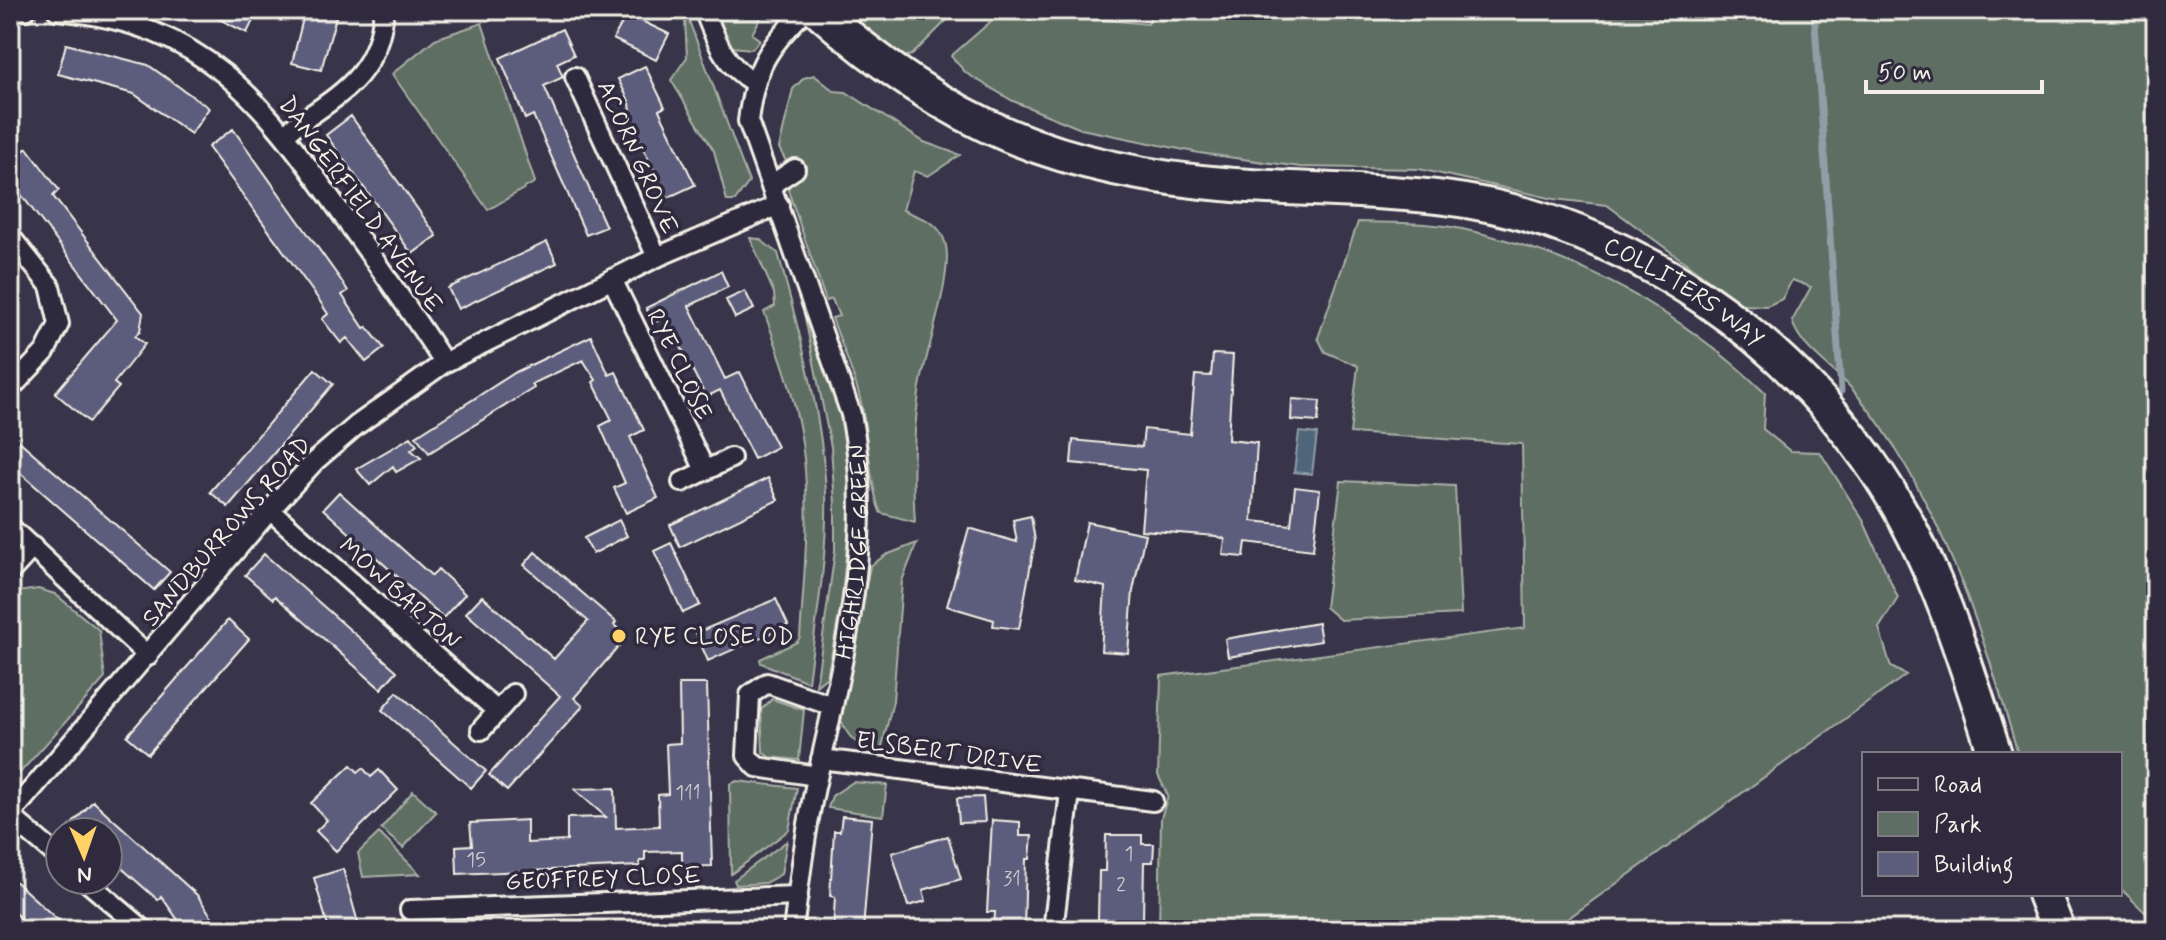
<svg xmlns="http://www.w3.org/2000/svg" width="2166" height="940" viewBox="0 0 2166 940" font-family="Mynerve,sans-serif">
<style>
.green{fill:#5e6e64;stroke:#a9b0a6;stroke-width:2}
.water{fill:#4f667a;stroke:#919ea6;stroke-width:2}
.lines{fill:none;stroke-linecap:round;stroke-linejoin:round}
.stream{stroke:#919ea6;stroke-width:7}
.building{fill:#5c5d7b;stroke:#f4f1e8;stroke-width:2}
.minor-casing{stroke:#f4f1e8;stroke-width:24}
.trunk-casing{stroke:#f4f1e8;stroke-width:38}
.minor{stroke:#2f2a3d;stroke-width:18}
.trunk{stroke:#2f2a3d;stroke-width:32}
.poi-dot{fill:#ffd166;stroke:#2f2a3d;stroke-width:3}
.labels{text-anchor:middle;stroke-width:7;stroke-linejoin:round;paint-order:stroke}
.number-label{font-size:20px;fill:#cecccd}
.street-label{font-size:24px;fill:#f4f1e8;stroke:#2f2a3d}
.poi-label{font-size:24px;fill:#f4f1e8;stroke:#2f2a3d;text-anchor:start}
</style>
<rect width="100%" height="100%" fill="#383449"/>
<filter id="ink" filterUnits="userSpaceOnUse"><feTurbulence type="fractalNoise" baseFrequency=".0125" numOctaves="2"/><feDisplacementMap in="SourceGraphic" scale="16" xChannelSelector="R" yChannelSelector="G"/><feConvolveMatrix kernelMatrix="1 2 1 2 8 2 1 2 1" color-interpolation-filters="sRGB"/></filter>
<g filter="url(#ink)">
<!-- green -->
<path class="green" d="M713 10H760V19L752 34 760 40 752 49 731 47Z
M841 10H957L912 55 898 58Z
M1004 10 1148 24 1153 10H2156V923L2120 888V754H2018C1987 646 1952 538 1892 443 1880 424 1866 405 1852 389 1832 366 1801 350 1792 321L1811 287 1792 280 1782 299 1767 306 1743 305 1607 205 1554 199 1419 169 1300 167 1199 153 1081 129 1013 101 966 73 951 56Z
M688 18 749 182 735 201H727L714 151 671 80 687 57 685 20Z
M482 23 535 182 488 210 392 74 435 39Z
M814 75 834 91 846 92 924 142 960 155 928 176 914 171 903 210C922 219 938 220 945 242 955 272 924 355 919 393 913 436 912 478 915 522L881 513C872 499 866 425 861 402 854 374 842 346 832 318L839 316 832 299 826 301 788 190 790 184 803 171 797 159 788 165 779 148 793 89 804 78Z
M1358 222C1392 223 1429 222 1462 229 1577 253 1681 312 1765 393L1763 429 1790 451 1820 452 1863 520 1898 598 1879 628 1891 667 1906 675 1552 930H1159L1161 818 1168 796 1158 775 1161 676 1525 628 1522 444 1350 433 1358 366 1325 352 1318 338Z
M750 238 759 239 778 253C799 331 822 412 826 493 828 556 816 620 808 682L761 663 760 659 797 642 800 637C804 578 810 517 804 459 799 408 782 360 764 312L775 306 774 293Z
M800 293 841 419 852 495 841 605 827 677 816 686 835 551V504L831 447Z
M1341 481 1455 486 1461 614 1340 620 1325 607Z
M917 543 902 581 893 701 881 751C860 748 849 741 841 720L870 566 886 555Z
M38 589 55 594 99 630 105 678 10 784V593Z
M772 699 804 710 799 760 769 757 763 752 761 710Z
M737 781 797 788 789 830 731 874 730 784Z
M853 782 887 785 883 816 828 808 832 796Z
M413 791 436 812 403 848 381 829Z
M379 833 420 874 363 877 358 853Z
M787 841 781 874 765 883 736 885 734 880Z"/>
<!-- water -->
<path class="water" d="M1299 432 1317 434 1312 474 1294 472Z"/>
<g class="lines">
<!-- stream -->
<path class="stream" d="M1814 10 1841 391"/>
</g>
<!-- building -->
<path class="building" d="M201 10H258L247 33Z
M305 10H338L321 70 292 63Z
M627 14 669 34 656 60 613 39Z
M562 29 574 55 557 63 563 77 544 86 606 227 586 235 533 115 525 119 500 58Z
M66 44 148 65 209 108 191 134 134 94 58 74Z
M645 66 665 107 659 110 695 185 667 198 627 115 631 113 630 103 618 79Z
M351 116 437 236 412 254 326 135Z
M233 129 343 283 348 291 342 295 364 328 367 327 384 348 366 362 347 338 341 343 322 319 328 314 319 300 208 147Z
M27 148 59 190 53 196 143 313 140 331 135 336 145 344 114 383 119 387 89 422 55 393 117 320 10 180V161Z
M547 242 557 263 458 309 448 288Z
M721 271 728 287 689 306 725 379 740 372 777 447 754 459 720 390 706 397 666 317 654 323 646 308Z
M745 291 754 309 735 318 726 300Z
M591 336 609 375 616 372 644 430 630 437 658 498 626 513 614 488 625 483 600 426 612 420 593 382 596 380 583 360 532 384 534 388 429 453 416 436 516 372Z
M1213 354 1233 355 1228 440 1257 443 1252 521 1291 525 1295 487 1320 490 1313 550 1246 542 1244 557 1223 555 1225 539 1216 536 1141 530 1146 470 1071 463 1073 440 1142 447 1144 429 1190 434 1195 375 1211 376Z
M315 369 333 384 228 507 210 492Z
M1292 399 1320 401 1318 422 1291 420Z
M10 433 170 572 154 590 10 464Z
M411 437 417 445 411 450 421 458 396 472 393 466 370 485 356 469Z
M768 478 778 500 680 547 670 525Z
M339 492 432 576 438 569 465 594 443 618 323 509Z
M1031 516 1035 541 1019 629 993 626 994 620 947 606 969 528 1017 542 1013 520Z
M619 520 627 536 593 554 584 538Z
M1087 522 1145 534 1133 591 1128 653 1101 651 1105 587 1075 580Z
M671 543 700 605 683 613 654 551Z
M535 552 616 622 614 625 627 637 574 698 583 706 507 791 489 775 560 696 466 613 482 596 554 659 588 621 524 565Z
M264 554 397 671 381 689 275 596 273 599 245 575Z
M776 599 788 625 708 661 696 633Z
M228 620 249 639 148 754 127 736Z
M1318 623 1321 641 1228 657 1225 639Z
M679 684H707L712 866 682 867V851L645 852V861H640V866L457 874 456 846 472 845 470 823 527 820V843L567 841V818L606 817 574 789 615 788 616 828 659 826 658 795 668 794 666 744 680 743Z
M397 692 486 771 471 788 382 710Z
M351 765 358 772 363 768 371 777 379 770 398 790 336 851 316 831 327 820 311 803Z
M983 797 985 822 959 823 957 798Z
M93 801 197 895 221 930H185L161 896 158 900 108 856V832H65Z
M842 816 872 819 863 930H833L835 897 830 896 834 831H840Z
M992 820 1020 822V836H1032L1030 859H1026L1024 930H994L995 912H987Z
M1106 835H1142V844H1154L1153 862H1144L1143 921 1098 920 1099 871H1105Z
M948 836 961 879 923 890 926 901 908 906 892 853Z
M343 869 355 912 360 930H329L314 878Z
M10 877 27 892 69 930H34L10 909Z"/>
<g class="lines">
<defs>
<g id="minor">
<path d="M57 10C205 24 261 99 341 213 376 263 412 312 444 363"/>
<path d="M704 10C716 40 724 65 753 82"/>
<path d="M10 11 26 10"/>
<path d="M575 77 657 257"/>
<path d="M285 133C336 96 378 79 384 10"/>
<path d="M771 185 795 169"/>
<path d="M10 236 50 286 59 324 45 352 10 389"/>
<path d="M612 279 705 470"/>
<path d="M682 482 731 458"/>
<path d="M270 510 497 711"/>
<path d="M10 527 148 656"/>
<path d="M10 572 33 547"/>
<path d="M481 730 513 694"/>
<path d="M821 759 1153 801"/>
<path d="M817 776 757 767 747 756 750 695 767 683 832 706"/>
<path d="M10 815 270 510 315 461 357 425 444 363 657 257 779 205"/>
<path d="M10 816 60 858"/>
<path d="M85 880 144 930"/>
<path d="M410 910 798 896"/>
<path id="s1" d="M793 930C800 878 806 825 818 774 844 654 876 536 851 414L748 121C755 65 767 50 805 10"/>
<path d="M1053 930 1070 792"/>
</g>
<g id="trunk">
<path id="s2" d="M818 10C947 125 1061 172 1234 185 1305 190 1375 189 1445 198 1629 221 1802 343 1895 501 1941 579 1967 669 1995 754"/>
<path d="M2044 894 2058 930"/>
</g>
</defs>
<!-- minor casing -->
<use href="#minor" class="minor-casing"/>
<!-- trunk casing -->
<use href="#trunk" class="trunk-casing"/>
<!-- minor -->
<use href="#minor" class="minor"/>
<!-- trunk -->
<use href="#trunk" class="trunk"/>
</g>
</g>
<!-- markers -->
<circle class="poi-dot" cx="619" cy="636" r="8"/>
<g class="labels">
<!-- number labels -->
<g class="number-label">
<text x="688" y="799">111</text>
<text x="1129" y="860">1</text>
<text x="476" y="866">15</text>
<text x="1012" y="885">31</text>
<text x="1121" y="891">2</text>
</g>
<!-- street labels -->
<g class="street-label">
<text transform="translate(638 157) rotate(66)" y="8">ACORN GROVE</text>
<text transform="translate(361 204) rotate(54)" y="8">DANGERFIELD AVENUE</text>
<text dy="8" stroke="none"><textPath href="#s2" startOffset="932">COLLITERS WAY</textPath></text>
<text transform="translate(680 364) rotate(64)" y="8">RYE CLOSE</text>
<text transform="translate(226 531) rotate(-49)" y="8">SANDBURROWS ROAD</text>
<text dy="8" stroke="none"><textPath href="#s1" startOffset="384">HIGHRIDGE GREEN</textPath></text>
<text transform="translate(400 593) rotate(42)" y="8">MOW BARTON</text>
<text transform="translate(949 752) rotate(8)" y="8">ELSBERT DRIVE</text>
<text transform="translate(603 878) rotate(-2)" y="8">GEOFFREY CLOSE</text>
</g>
<!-- poi labels -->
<g class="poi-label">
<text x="635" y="644">RYE CLOSE OD</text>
</g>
</g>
<!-- margin -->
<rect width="2166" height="940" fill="none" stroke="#2f2a3d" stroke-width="40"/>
<rect x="20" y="20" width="2126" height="900" fill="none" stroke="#f4f1e8" stroke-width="3" filter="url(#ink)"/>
<!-- legend -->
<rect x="1862" y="752" width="260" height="144" fill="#2f2a3d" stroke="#7e7a81" stroke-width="2"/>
<rect x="1878" y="778" width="40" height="12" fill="#2f2a3d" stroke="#7e7a81" stroke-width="2"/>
<text x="1934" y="792" font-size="24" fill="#f4f1e8">Road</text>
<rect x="1878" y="812" width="40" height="24" fill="#5e6e64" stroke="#7e7a81" stroke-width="2"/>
<text x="1934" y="832" font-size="24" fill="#f4f1e8">Park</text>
<rect x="1878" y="852" width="40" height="24" fill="#5c5d7b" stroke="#7e7a81" stroke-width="2"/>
<text x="1934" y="872" font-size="24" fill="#f4f1e8">Building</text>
<!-- north arrow -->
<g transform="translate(84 856) rotate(178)"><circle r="38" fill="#2f2a3d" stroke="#7e7a81" stroke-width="2"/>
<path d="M0-6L14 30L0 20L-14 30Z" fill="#ffd166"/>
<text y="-12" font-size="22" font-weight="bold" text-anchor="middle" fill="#f4f1e8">N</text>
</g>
<!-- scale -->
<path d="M1866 80v12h176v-12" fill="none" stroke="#f4f1e8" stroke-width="4"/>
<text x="1878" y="80" font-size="24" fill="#f4f1e8" stroke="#2f2a3d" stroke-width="6" paint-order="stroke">50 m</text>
</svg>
